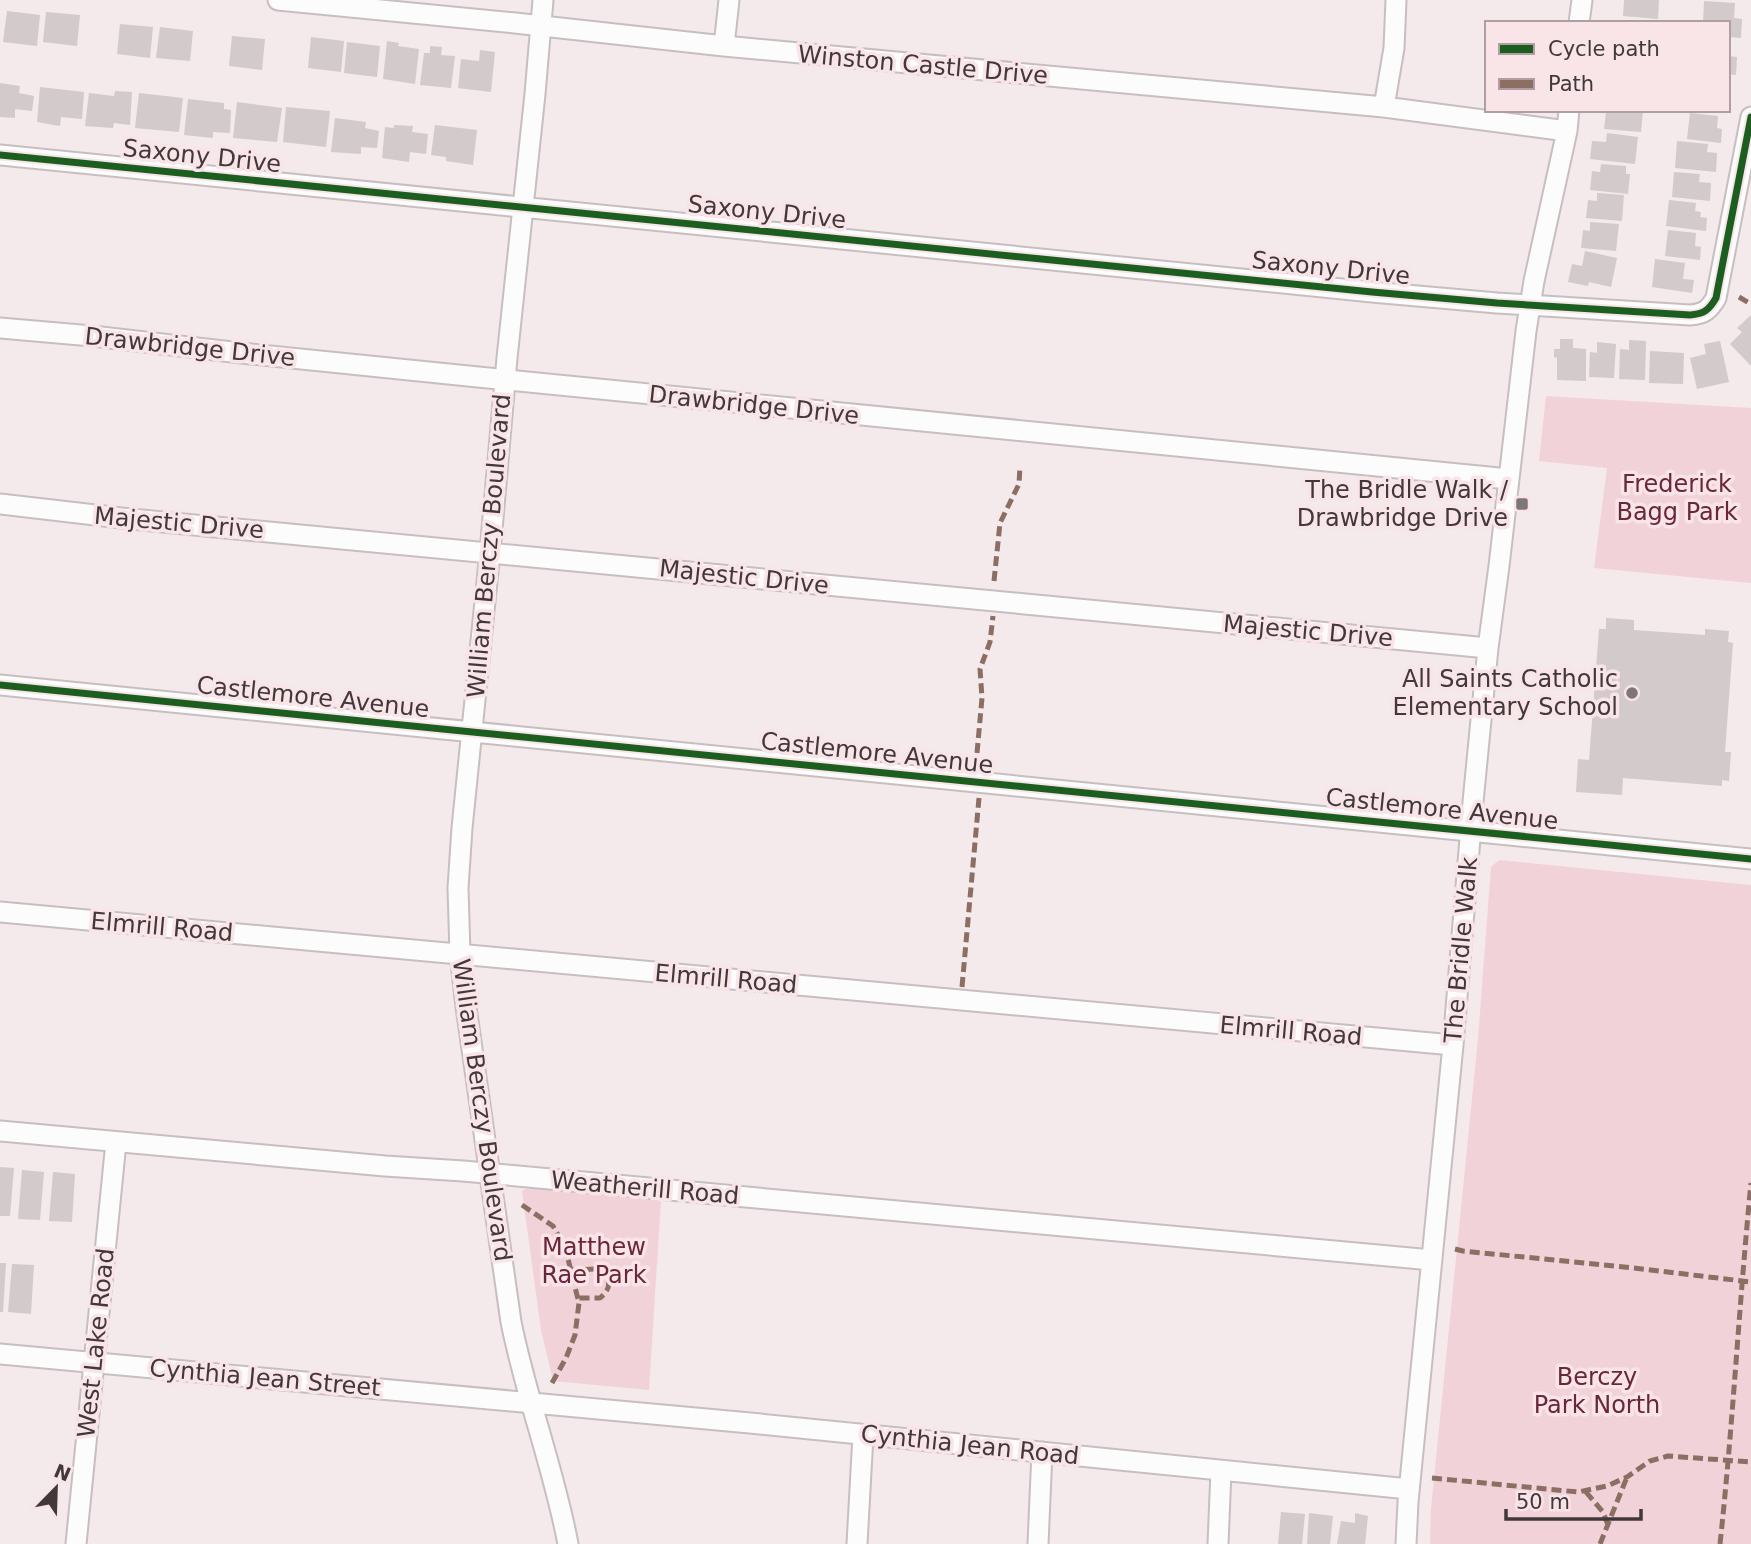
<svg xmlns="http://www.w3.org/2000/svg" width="1751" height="1544" font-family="'DejaVu Sans',sans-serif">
	<rect width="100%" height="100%" fill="#f4e9eb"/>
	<path fill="#f2d2d9" d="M1546,396L1751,408V583L1594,568L1607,468L1539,461Z
		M1499,860L1751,885V1544H1430L1431,1509L1478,1039L1491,867Z
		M534,1188L661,1200L649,1390L553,1381L541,1330L522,1191L526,1189Z"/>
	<path fill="#d2cacb" d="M1624,0H1659L1658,19L1623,16Z
		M1704,1L1735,3L1734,18L1742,19L1741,38L1728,37V23H1703Z
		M7,11L40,15L37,46L3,42Z
		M46,12L80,15L77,46L43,42Z
		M120,24L153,27L150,58L117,54Z
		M160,27L193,31L190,61L156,58Z
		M232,36L265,39L262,70L229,66Z
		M311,37L344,41L341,72L308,68Z
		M387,41L399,43L398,46L419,49L415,84L383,79Z
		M347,42L380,46L377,77L344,73Z
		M430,46L442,47L441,55L455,56L451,88L420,85L424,53H430Z
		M480,50L495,52L491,92L458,88L461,59L479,61Z
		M1728,56L1737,57L1736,75L1728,74Z
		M0,83L20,86L19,93L34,96L32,111L15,109V118L0,117Z
		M40,87L84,92L82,119L61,117L60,126L37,122Z
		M115,91L132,92L130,125L114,123L113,128L85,126L89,93L114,96Z
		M139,93L183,98L179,132L135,128Z
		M188,99L224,103V109L231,110L230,133L213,132V138L184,135Z
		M237,102L282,108L277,142L233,138Z
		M286,107L330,111L326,147L283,142Z
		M1612,110H1643L1641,132L1604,129L1606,112L1611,113Z
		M1690,113L1718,116L1717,128L1722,129L1721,143L1687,139Z
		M335,118L366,122L365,128L379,131L377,148L361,147V154L331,152Z
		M394,125L413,126L412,132L428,134L426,154L410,152L409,162L382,158L385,127L394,128Z
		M435,125L477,130L473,165L446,161V157L431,155Z
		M1607,133L1638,137L1635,164L1590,159L1592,141L1606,142Z
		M1677,141L1708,144L1707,152L1717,153L1716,172L1675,168Z
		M1601,164L1626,166V174H1630L1628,194L1590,190L1592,171L1600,172Z
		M1674,172L1700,174L1699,182L1711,183L1710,201L1672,197Z
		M1597,193L1624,195L1622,221L1586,218L1588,200L1597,201Z
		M1669,200L1696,203L1695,211L1701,212L1700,217L1707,218L1706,231L1666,226Z
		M1590,222L1619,224L1616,251L1581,248L1583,230L1590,231Z
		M1668,230L1696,233L1695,246L1701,247L1700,260L1665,256Z
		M1585,251L1617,258L1611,287L1589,282L1588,286L1568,282L1572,264L1582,266Z
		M1655,259L1685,263L1683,279L1694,280L1692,293L1652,287Z
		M1751,315V366L1730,344L1742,332L1737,328Z
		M1560,339H1573V348L1586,349V381L1557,380V358L1554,357V349H1560Z
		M1629,340L1646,341L1645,380L1619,379L1620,349L1629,350Z
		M1720,341L1729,382L1697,389L1690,358L1706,354L1704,344Z
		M1597,342L1616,344L1614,378L1589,377L1590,352L1597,353Z
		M1650,351L1684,353L1683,384L1649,383Z
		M1606,618L1634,620V630L1705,635V629L1729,631L1728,642L1733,643L1725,752H1731L1729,781L1722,780V786L1623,778L1622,795L1576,792L1578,759L1589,760L1599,629H1606Z
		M0,1167L14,1168L10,1216H0Z
		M22,1170L44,1172L40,1220L18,1219Z
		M53,1172L75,1174L72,1222L49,1221Z
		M0,1263H6L3,1312H0Z
		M12,1264L34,1265L31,1314L8,1312Z
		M1281,1512L1305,1514L1302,1544H1278Z
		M1309,1513L1333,1516L1330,1544H1307Z
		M1355,1513L1368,1516L1365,1544H1337L1341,1521L1355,1523Z"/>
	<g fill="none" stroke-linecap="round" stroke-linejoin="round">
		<defs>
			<path id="minor" d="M278,0L515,23L724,46L1384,107L1567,131
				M543,0L535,94L507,358L490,552L462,828L458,888L460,954L466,1007L511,1322C526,1397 554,1469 568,1544
				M1579,23L1582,0
				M724,46L729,0
				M1384,107L1394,48L1396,0
				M0,155L1372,292L1497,303L1690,315C1704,314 1709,310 1716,298L1751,117
				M0,328L92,336L241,353L478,377L1509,479
				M0,504L121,518L1488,648
				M0,685L1751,859
				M0,912L1453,1045
				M0,1131L385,1166L463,1171L1432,1260
				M0,1354L750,1423L1409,1489
				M76,1544L116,1142
				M857,1544L863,1435
				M1038,1544L1042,1452
				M1218,1544L1221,1471
				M1406,1544L1408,1502L1453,1045L1473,802L1488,648L1499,566L1526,331L1534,281L1567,131L1569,110"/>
		</defs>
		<use href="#minor" stroke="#c7bec0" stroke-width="23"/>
		<use href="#minor" stroke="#fdfcfc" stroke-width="19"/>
		<path stroke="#8d6e63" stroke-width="5" stroke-dasharray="10 5" stroke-linecap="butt" d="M1739,297L1751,304
			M994,581L1000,523L1019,484L1020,466
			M977,753L982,698L980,669L990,642L993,616
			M962,987L979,798
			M522,1205L553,1226L565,1247L579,1303L575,1335L566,1358L552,1383
			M1455,1249L1463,1251L1634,1268L1751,1282
			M570,1270L596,1269L606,1274C611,1285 609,1290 600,1298H578
			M1432,1478L1578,1492L1607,1486L1627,1477L1650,1461L1668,1456L1751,1462
			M1586,1492L1603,1512L1608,1525
			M1600,1544L1627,1477
			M1720,1544C1733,1424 1739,1304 1751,1183"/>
		<defs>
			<path id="cycleway" d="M0,155L1372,292L1497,303L1690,315C1704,314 1709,310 1716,298L1751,117
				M0,685L1751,859"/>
		</defs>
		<use href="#cycleway" stroke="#f9e4e8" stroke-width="11"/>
		<use href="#cycleway" stroke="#1b5e20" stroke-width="7"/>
	</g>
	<g fill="#7f7678" stroke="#f9e4e8" stroke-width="2.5">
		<rect x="1515" y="497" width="14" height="14" rx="3.5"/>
		<circle cx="1632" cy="693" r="7"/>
	</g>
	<g text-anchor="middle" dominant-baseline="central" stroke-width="7" stroke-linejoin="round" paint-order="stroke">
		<g font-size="24" fill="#40383a" stroke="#f9e4e8">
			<text transform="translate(923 65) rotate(5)">Winston Castle Drive</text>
			<text transform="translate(202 156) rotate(6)">Saxony Drive</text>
			<text transform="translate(767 212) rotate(6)">Saxony Drive</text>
			<text transform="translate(1331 268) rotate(6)">Saxony Drive</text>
			<text transform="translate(190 347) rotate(6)">Drawbridge Drive</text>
			<text transform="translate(754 405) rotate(6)">Drawbridge Drive</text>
			<text transform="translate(179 523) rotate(5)">Majestic Drive</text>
			<text transform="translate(489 546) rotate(-85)">William Berczy Boulevard</text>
			<text transform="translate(744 577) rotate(6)">Majestic Drive</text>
			<text transform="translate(1308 631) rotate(5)">Majestic Drive</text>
			<text transform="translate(313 697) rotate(6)">Castlemore Avenue</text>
			<text transform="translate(877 753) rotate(6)">Castlemore Avenue</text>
			<text transform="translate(1442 809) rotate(6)">Castlemore Avenue</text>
			<text transform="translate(162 927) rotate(5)">Elmrill Road</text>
			<text transform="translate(1461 950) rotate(-85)">The Bridle Walk</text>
			<text transform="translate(726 979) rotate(5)">Elmrill Road</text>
			<text transform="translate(1291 1031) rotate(5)">Elmrill Road</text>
			<text transform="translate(482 1110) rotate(82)">William Berczy Boulevard</text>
			<text transform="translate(645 1188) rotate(5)">Weatherill Road</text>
			<text transform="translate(96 1343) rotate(-84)">West Lake Road</text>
			<text transform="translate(265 1378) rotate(5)">Cynthia Jean Street</text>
			<text transform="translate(970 1445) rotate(6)">Cynthia Jean Road</text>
		</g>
		<g font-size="24" fill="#6a263c" stroke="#f9e4e8">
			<text x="1677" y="484">Frederick<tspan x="1677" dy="28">Bagg Park</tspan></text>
			<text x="594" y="1247">Matthew<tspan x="594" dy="28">Rae Park</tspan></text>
			<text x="1597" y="1377">Berczy<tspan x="1597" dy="28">Park North</tspan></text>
		</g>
		<g font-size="24" fill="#40383a" stroke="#f9e4e8" text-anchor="end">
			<text x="1508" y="490">The Bridle Walk /<tspan x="1508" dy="28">Drawbridge Drive</tspan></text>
			<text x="1618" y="679">All Saints Catholic<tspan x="1618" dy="28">Elementary School</tspan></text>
		</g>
	</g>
	<rect x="1485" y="21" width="245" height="91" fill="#f9e4e8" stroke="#af9fa2" stroke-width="2"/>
	<rect x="1499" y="44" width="35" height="10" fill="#1b5e20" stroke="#af9fa2" stroke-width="2"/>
	<text x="1548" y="56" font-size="21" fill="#40383a">Cycle path</text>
	<rect x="1499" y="79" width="35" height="10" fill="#8d6e63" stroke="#af9fa2" stroke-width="2"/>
	<text x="1548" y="91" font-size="21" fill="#40383a">Path</text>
	<g transform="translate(56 1488) rotate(23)" stroke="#f9e4e8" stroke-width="5" paint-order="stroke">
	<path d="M0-5L12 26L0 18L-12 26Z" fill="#40383a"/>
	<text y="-10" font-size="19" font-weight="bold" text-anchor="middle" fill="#40383a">N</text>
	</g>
	<path d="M1506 1509v10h135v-10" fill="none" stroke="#40383a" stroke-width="3.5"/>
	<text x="1516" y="1509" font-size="21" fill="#40383a" stroke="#f9e4e8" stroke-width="5" paint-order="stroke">50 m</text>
</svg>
